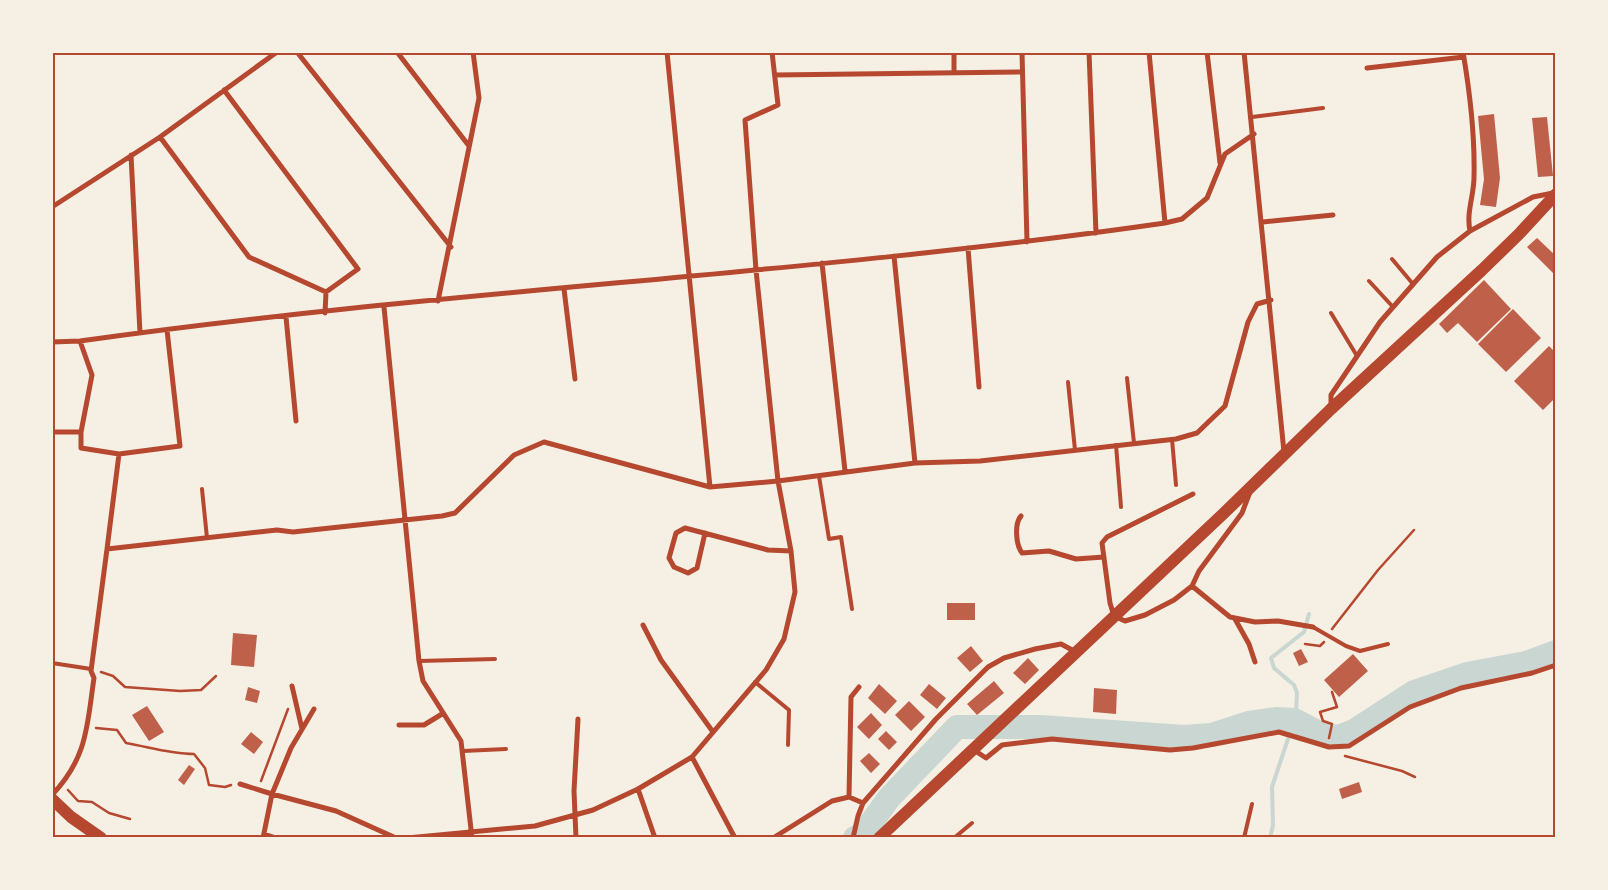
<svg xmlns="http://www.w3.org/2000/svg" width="1608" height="890" font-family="'Fira Sans Condensed',sans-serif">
	<rect width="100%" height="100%" fill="#f6efe4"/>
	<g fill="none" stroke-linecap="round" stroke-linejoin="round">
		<path stroke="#c9d6d2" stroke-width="4" d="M1270,838L1273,825L1272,787L1291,730L1296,713L1297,693L1294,685L1274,668L1271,658L1304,632L1309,614"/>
		<path stroke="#c9d6d2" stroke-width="24" d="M855,838L863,834L889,798L957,727H1040L1184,737L1212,735L1249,723L1277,719L1294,720L1321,734L1339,737L1354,731L1414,692L1467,674L1526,663L1556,652"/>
	</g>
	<path fill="#bf614a" d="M1494,114L1500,178L1496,207L1480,205L1484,179L1478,116Z
		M1547,117L1553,176L1538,177L1532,118Z
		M1537,238L1556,256V276L1527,247Z
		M1484,280L1511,309L1477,342L1458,323L1447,333L1439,324Z
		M1513,309L1541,338L1506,372L1478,344Z
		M1549,346L1556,353V397L1543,410L1514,381Z
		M947,603H975V620H947Z
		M233,633L257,635L254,667L231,665Z
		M971,646L983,661L970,672L957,658Z
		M1301,649L1308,662L1299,666L1293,653Z
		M1353,654L1368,671L1339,697L1324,680Z
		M1028,658L1039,670L1025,684L1013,673Z
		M994,681L1004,693L977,715L967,704Z
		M879,684L897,701L885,714L868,698Z
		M929,684L946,698L937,709L920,695Z
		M248,687L260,691L257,703L245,700Z
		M1094,688L1117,690L1116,714L1093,712Z
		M909,701L925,717L911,731L895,715Z
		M147,706L164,732L149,741L132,715Z
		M871,713L882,725L869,739L857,727Z
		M886,731L897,742L889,750L878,739Z
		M251,732L263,742L254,754L241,744Z
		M869,753L880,764L871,773L860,761Z
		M189,765L195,769L184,785L178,780Z
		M1359,782L1362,792L1342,799L1339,789Z"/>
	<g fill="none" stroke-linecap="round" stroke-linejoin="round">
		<path stroke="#b5482f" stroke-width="2.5" d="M1332,629L1378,570L1414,530
			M1305,644L1320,646L1324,642
			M101,672L113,676L125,687L180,691L201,690L216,676
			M96,728L117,730L126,743C149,747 170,754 194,754L205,768L209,785L225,787L231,785
			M1329,738L1332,724L1323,721L1320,712L1337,707L1332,692
			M1345,756L1402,771L1415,777
			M261,781L288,709
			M68,790L78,801L92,802L109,813L130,819"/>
		<path stroke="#b5482f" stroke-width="4" d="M1252,117L1323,108
			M1392,259L1413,284
			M1369,281L1393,307
			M1331,313L1357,356
			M1127,378L1134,443
			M1068,382L1075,450
			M1172,439L1176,485
			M1116,445L1121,507
			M819,476L829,539L841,537L852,609
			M202,489L207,538
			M1313,627L1346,646L1360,651L1388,644
			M419,661L495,659
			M52,663L91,669
			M755,682L789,710L788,745
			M463,751L506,749
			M954,838L972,823
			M1244,838L1252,804"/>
		<path stroke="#b5482f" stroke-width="5" d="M297,52L451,247
			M397,52L469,146
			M667,52L710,487
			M954,52V73
			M1022,52L1027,242
			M1089,52L1096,233
			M1149,52L1165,223
			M1207,52L1220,163
			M1244,52L1284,452
			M1463,52C1470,93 1475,136 1474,177C1474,196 1466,212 1470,231
			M1367,68L1464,57
			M775,75L1021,72
			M160,137L249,257L326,292L358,269L224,90
			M131,155L140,333
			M52,207L160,137L277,52
			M1263,222L1333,215
			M968,248L979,387
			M822,263L845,471
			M564,289L575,379
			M438,301L479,98L473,52
			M384,307L419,661L423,681L461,741L472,838
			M325,313L326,292
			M286,317L296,421
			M80,341L92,375L81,432V448L119,454L180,446L167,330
			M52,342L80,341C441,290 805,275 1165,223L1182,219L1207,198L1225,154L1254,134
			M1331,406V395L1380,322L1437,257L1470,231L1533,197L1553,193
			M52,432H81
			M119,454L107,549L277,530L293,532L442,516L455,513L514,455L544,442L710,487L778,481L915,463L894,256
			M915,463L980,461L1176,439L1197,433L1225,406L1248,322L1257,304L1271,300
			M1193,494L1107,537L1102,543L1110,603L1114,616L1125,621L1145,615L1174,600L1192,586L1199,571L1242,513L1250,492
			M1021,516C1014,524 1016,545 1022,553L1049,551L1076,559L1104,557
			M705,533L697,568L688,573L674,567L669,558L676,533L685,528L768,550L791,551
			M1192,586L1230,617L1255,622L1278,621L1313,627
			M1235,619L1249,644L1255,662
			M643,625L661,660L713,732
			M292,686L302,729
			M399,725H424L442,714
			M974,750L986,758L1002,745L1052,739L1170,750L1193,748L1279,732L1329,747L1349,746L1410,707L1461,688L1532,673L1556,665
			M692,757L735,838
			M240,784L272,794L291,748L314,709
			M52,795C88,757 87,725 94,678L91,671L107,549
			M849,797L851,697L859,687
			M264,834L276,838
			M263,838L272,794L336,811L396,838
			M407,838L535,826L593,810L638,789
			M576,838L574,791L578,719
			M655,838L638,789L692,757L766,670L784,639L795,592L791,551L778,481L756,270L745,120L778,105L772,52
			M773,838L832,801L849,797L863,803
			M853,838L858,816L863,803L936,719L988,667L1004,658L1035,649L1061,644L1076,652"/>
		<path stroke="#b5482f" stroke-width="12" d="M52,799L71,817L101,838
			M879,838L1223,514L1331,409L1482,270L1519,234L1556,194"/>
	</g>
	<rect width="1608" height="890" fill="none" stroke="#f6efe4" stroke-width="108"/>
	<rect x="54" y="54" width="1500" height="782" fill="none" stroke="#b5482f" stroke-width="2"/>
</svg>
